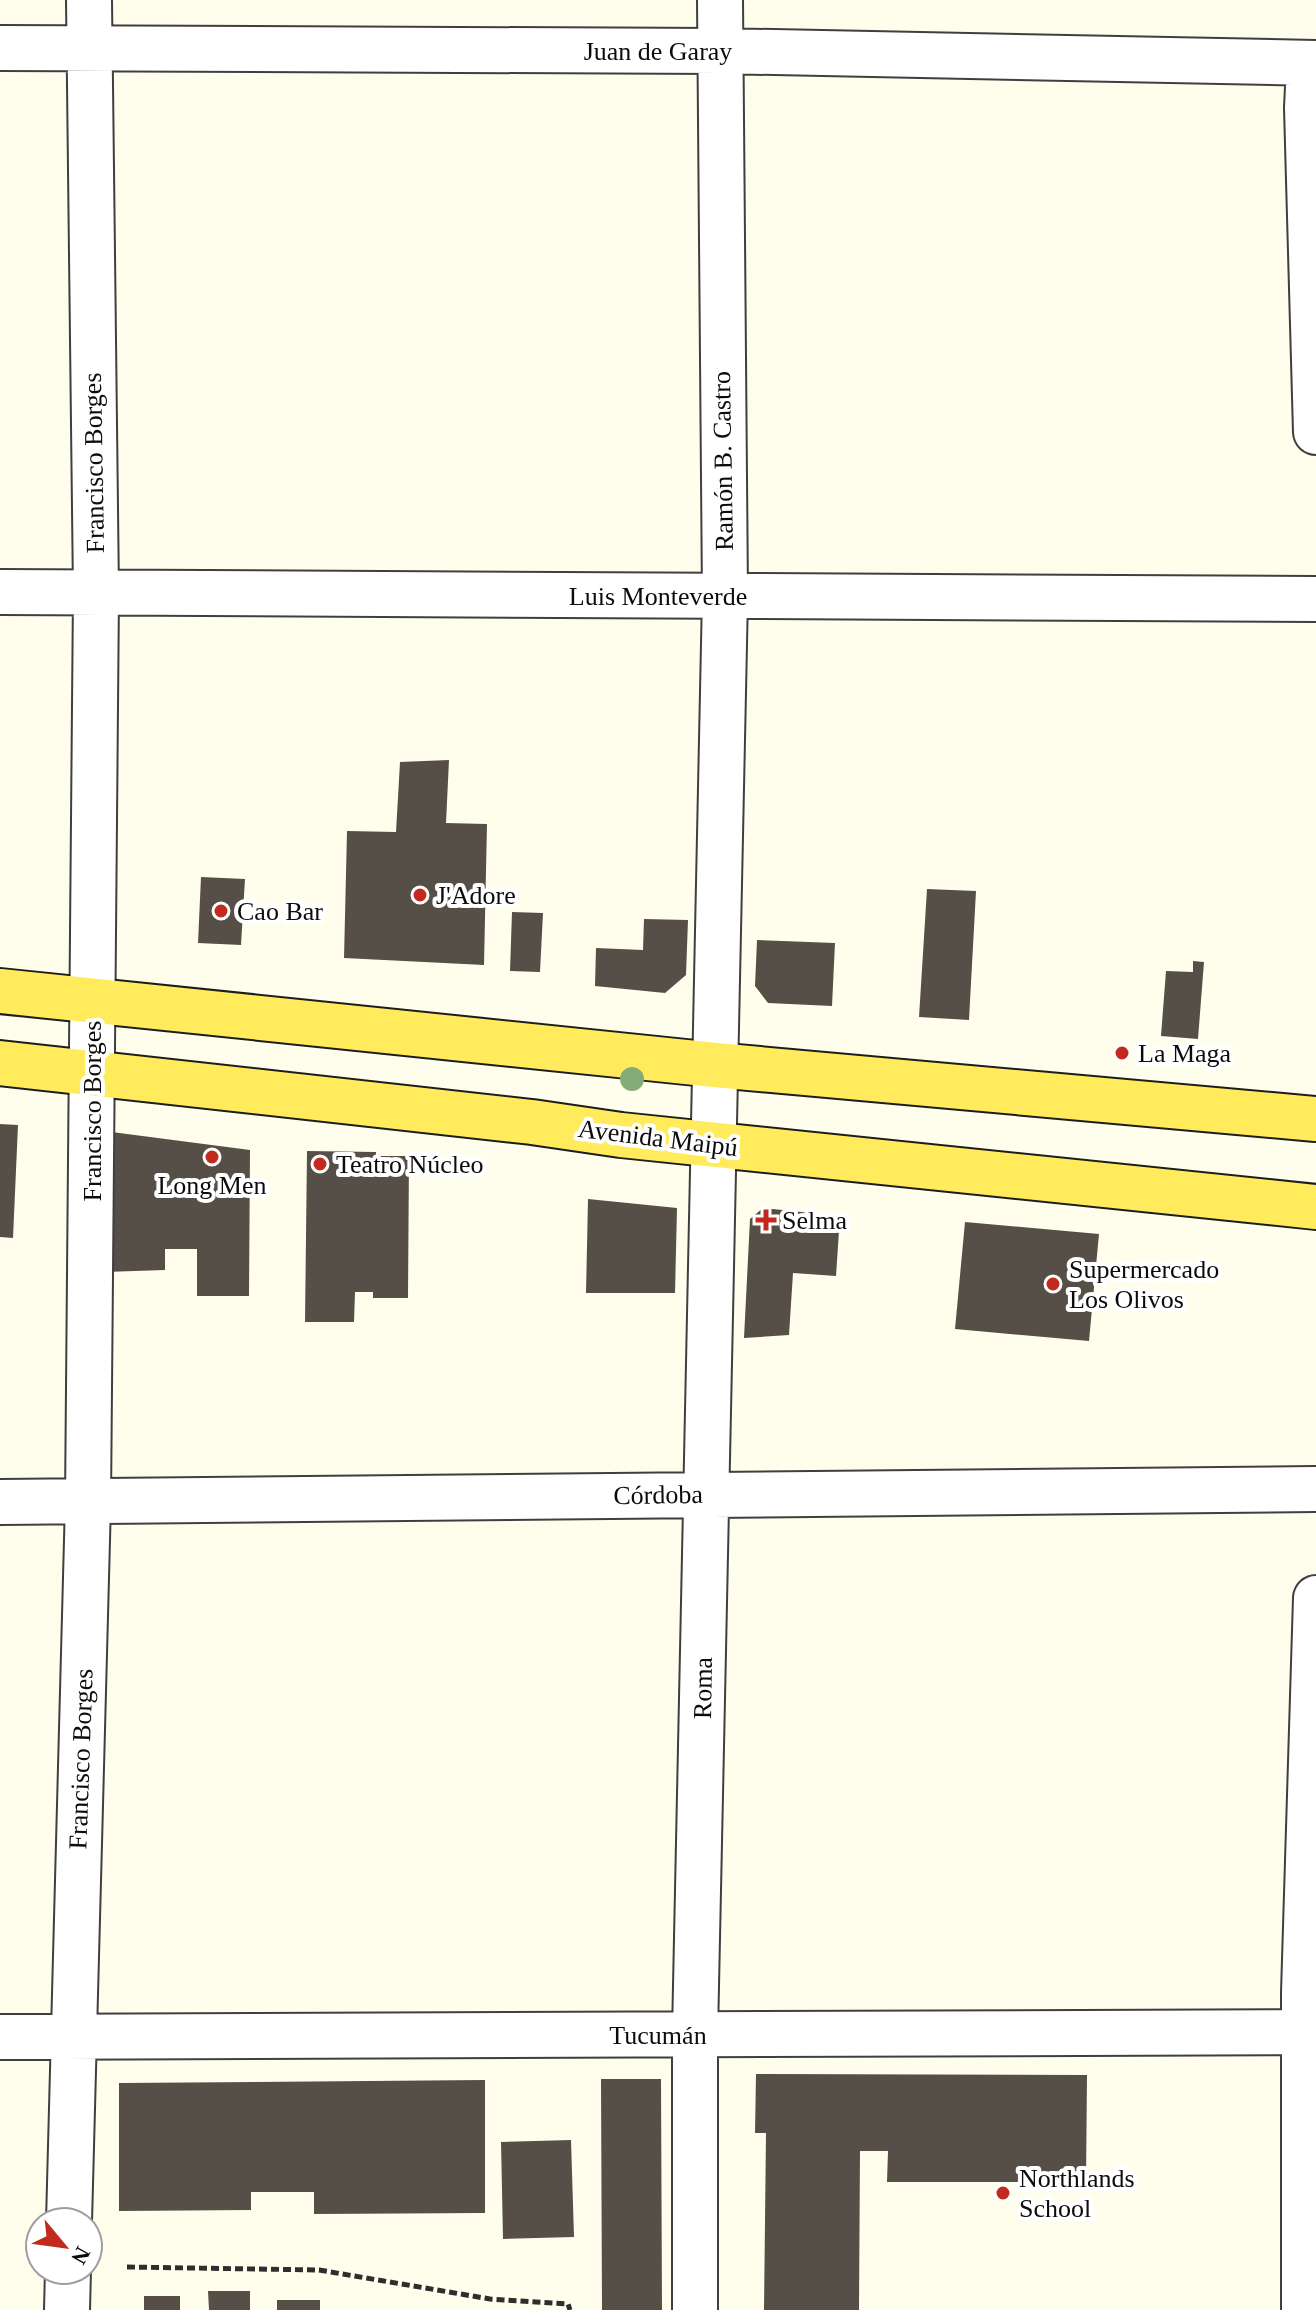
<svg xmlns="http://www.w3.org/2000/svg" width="1316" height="2310" font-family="Georgia,serif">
	<rect width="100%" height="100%" fill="#fffeec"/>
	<path fill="#564f48" d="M449,760L446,823L487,824L484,965L344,958L347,831L396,832L400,762Z
		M201,877L245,879L241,945L198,943Z
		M927,889L976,891L969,1020L919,1017Z
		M512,912L543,913L540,972L510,971Z
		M644,919L688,920L686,975L665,993L595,986L596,948L643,950Z
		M757,940L835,943L832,1006L768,1003L755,986Z
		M1193,961L1204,962L1198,1039L1161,1036L1166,971L1193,972Z
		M0,1124L18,1125L13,1238L0,1237Z
		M104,1131L250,1150L249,1296H197V1249H165V1270L105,1272Z
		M307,1151L376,1152V1156H409L408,1298H373V1292H355L354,1322H305Z
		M588,1199L677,1208L675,1293H586Z
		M763,1208L840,1216L836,1276L793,1273L789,1335L744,1338L750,1219Z
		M965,1222L1099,1234L1089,1341L955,1329Z
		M756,2074L1087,2075L1086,2182H887L888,2151H860L859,2310H764L766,2133H755Z
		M601,2079H661L662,2310H602Z
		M485,2080V2213L314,2214V2192H251V2210L119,2211V2083Z
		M571,2140L574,2237L503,2239L501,2142Z
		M208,2291H250V2310H209Z
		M144,2296H180V2310H144Z
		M277,2300H320V2310H277Z"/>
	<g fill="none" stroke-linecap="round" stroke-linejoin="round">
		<defs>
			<path id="minor" d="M0,48L719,51L1316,63
				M1316,75L1308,87L1307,108L1316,432
				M0,592L1316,599
				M0,1502L1316,1489
				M0,2037L1316,2032
				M69,2222L88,1502L96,593L89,0
				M67,2310L68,2270
				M695,2310V2034L725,596L720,0
				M1304,2310V1993L1316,1598"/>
			<path id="major" d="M0,991L715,1065L1316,1119
				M0,1063L532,1122L621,1135L1316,1207"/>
		</defs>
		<use href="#minor" stroke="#3f3f3f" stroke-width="48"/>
		<use href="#major" stroke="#1d1d1d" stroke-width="48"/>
		<path stroke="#2e2e2e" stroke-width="5" stroke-dasharray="8 4" stroke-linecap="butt" d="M127,2267L319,2270L490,2299L568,2304L570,2310"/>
		<use href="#minor" stroke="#fff" stroke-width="44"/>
		<use href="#major" stroke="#ffeb5c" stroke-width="44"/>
	</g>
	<circle fill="#85ab78" cx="632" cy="1079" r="12"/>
	<g fill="#c32a1e" stroke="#fff" stroke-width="3">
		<circle cx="420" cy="895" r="8"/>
		<circle cx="221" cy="911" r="8"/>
		<circle cx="1122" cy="1053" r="8"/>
		<circle cx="212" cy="1157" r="8"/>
		<circle cx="320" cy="1164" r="8"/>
		<path d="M762 1208h8v8h8v8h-8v8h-8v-8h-8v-8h8z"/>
		<circle cx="1053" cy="1284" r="8"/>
		<circle cx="1003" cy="2193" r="8"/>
	</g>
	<g text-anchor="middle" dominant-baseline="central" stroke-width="8" stroke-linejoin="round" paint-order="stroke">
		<g font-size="26" fill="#0c0c0c" stroke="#fff">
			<text x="658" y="51">Juan de Garay</text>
			<text transform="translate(723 461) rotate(-91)">Ramón B. Castro</text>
			<text transform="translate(94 463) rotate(-91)">Francisco Borges</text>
			<text x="658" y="596">Luis Monteverde</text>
			<text transform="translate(92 1111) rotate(-90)">Francisco Borges</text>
			<text transform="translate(658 1138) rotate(7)">Avenida Maipú</text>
			<text transform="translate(658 1495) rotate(-1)">Córdoba</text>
			<text transform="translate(703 1688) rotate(-89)">Roma</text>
			<text transform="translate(81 1759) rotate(-88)">Francisco Borges</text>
			<text x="658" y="2035">Tucumán</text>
		</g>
		<g font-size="26" fill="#0c0c0c" stroke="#fff" text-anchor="start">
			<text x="436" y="895">J'Adore</text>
			<text x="237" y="911">Cao Bar</text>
			<text x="1138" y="1053">La Maga</text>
			<text x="336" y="1164">Teatro Núcleo</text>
			<text x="212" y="1185" text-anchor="middle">Long Men</text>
			<text x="782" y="1220">Selma</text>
			<text x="1069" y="1269">Supermercado<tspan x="1069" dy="30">Los Olivos</tspan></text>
			<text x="1019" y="2178">Northlands<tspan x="1019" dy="30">School</tspan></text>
		</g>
	</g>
	<g transform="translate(64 2246) rotate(119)"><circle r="38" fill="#ffffff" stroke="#9e9e9e" stroke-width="2"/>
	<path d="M0-6L14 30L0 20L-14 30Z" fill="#c32a1e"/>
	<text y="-12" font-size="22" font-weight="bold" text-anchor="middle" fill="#0c0c0c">N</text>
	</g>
</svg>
